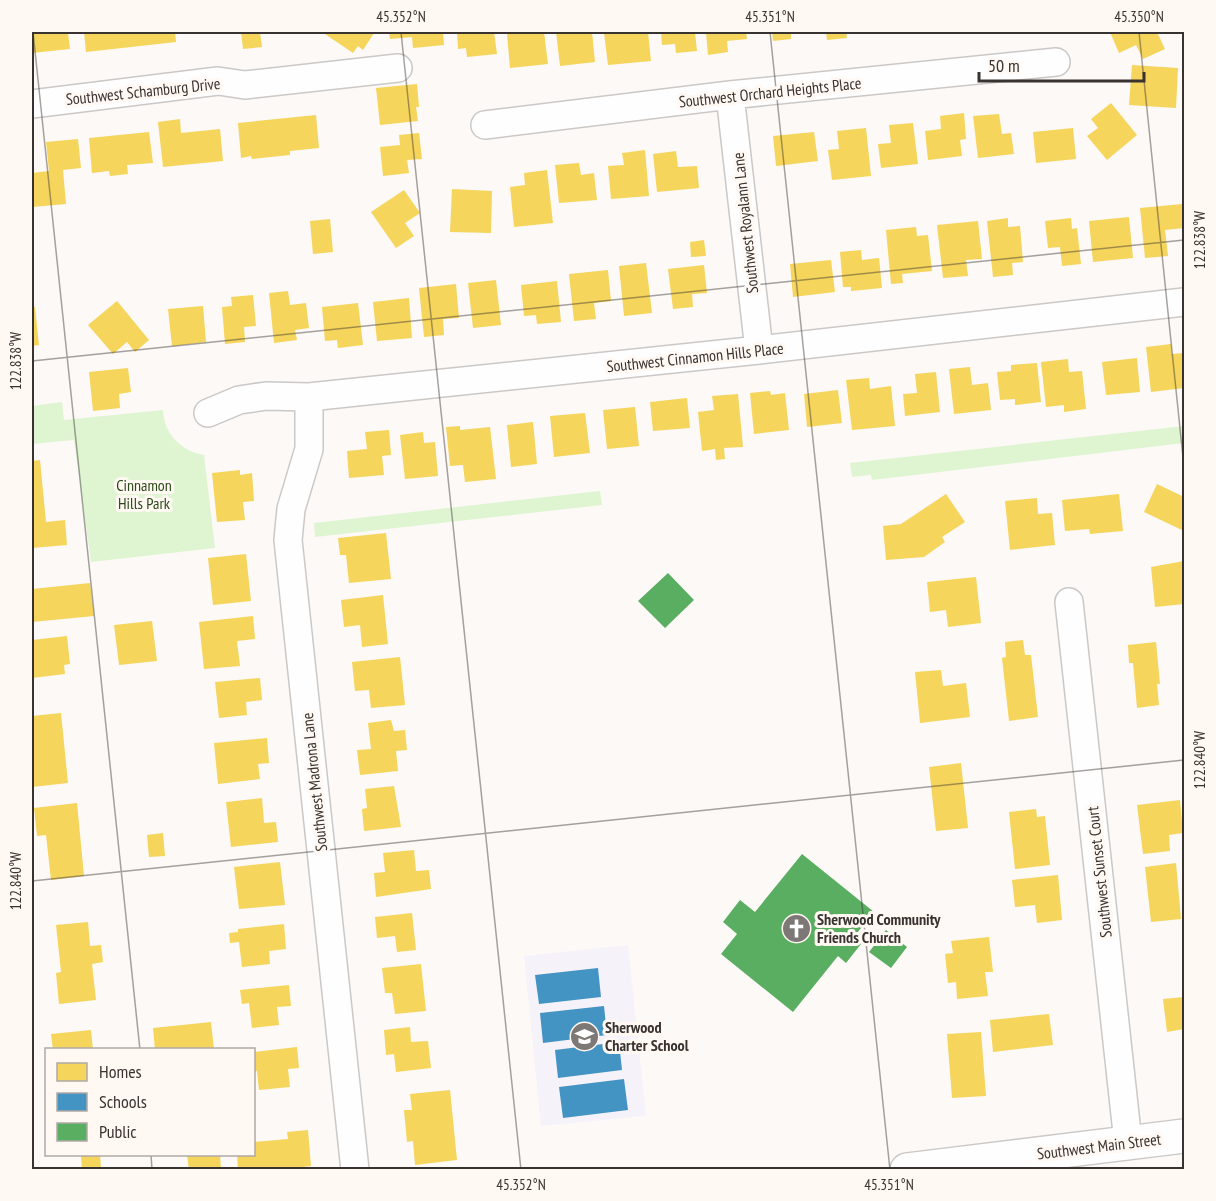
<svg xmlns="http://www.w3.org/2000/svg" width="1216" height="1201" font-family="'PT Sans Narrow',sans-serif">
	<rect width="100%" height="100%" fill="#fcf9f6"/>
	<path fill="#f6f2fa" d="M628,945L646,1116L541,1126L524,956Z"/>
	<path fill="#dff5d1" d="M62,402L64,420L163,410C164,434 181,451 204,455L215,548L91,562L74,440L32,444V406Z
		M1184,426V443L872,480L871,475L852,477L850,463Z
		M600,491L602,505L315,537L314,523Z"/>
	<path fill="#f6d55c" d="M32,32H62V34L68,33L70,49L32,53Z
		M84,32H175L176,42L86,52Z
		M241,32H260L262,47L243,49Z
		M322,32H372L374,33L363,50L358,46L353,53Z
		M389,32H443L444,45L413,48L412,37L390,39Z
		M457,32H494L497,54L467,57L466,48L458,49Z
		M544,32L548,64L510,68L507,34Z
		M556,32H592L595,62L560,66Z
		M619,32H648L651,61L608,65L604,33Z
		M661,32H695L697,51L676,53L675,44L662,45Z
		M706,32H746L747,39L727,41L728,52L708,55Z
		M772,32H791V39L773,41Z
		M826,32H846L847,38L827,40Z
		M1110,32H1157L1165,49L1143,59L1136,45L1119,53Z
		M1132,65L1178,68L1176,108L1129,105Z
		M417,84L419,107H416L418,121L380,125L376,88Z
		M1111,103L1137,135L1107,160L1087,136L1098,128L1091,119Z
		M964,113L966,139L960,140L962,156L928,160L925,131L941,129L940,116Z
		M999,114L1002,134L1011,133L1014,154L978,158L973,116Z
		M316,115L319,148L290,151V155L252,159L251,156L241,158L238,123Z
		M180,119L181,133L220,129L223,161L163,167L158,122Z
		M913,123L918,164L881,168L878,144L891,143L889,125Z
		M866,128L871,176L832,180L828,150L839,149L837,131Z
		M1073,128L1076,159L1036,163L1033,132Z
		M149,132L153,163L127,165L128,174L110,176L109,171L92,173L89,138Z
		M814,132L818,161L776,166L773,136Z
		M419,133L422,159L407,160L409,173L383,176L380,147L400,145L399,135Z
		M78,139L81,168L63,170L66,204L32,207V173L49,171L46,142Z
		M645,150L649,196L611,199L608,166L624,165L622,153Z
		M676,151L678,167L697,166L699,188L657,192L653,154Z
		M579,163L581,175L594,173L597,200L559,203L555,165Z
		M547,170L553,223L514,227L510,187L525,185L524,173Z
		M452,189L492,191L491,233L450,232Z
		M404,190L420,213L405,223L414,236L396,248L371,212Z
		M1182,204L1184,228L1165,230L1168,256L1145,258L1140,208Z
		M1129,217L1133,258L1093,262L1089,221Z
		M1008,218V227L1020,226L1023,262L1012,263L1013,275L993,277L987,221Z
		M1071,218L1072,229L1077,228L1081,264L1062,266L1060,247L1048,248L1045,221Z
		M330,219L333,252L313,254L310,221Z
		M978,221L982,259L966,260L968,276L943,278L937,225Z
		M916,227L917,236L928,235L932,271L902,274L903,283L891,284L886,230Z
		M704,240L706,256L691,257L690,242Z
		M861,250L862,260L879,258L882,288L851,291V287H843L840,252Z
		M831,260L835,292L793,297L790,264Z
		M646,263L652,313L624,316L619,266Z
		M704,265L707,293L692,294L693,307L673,309L668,269Z
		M608,270L611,301L594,303L596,319L574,321L569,274Z
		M496,280L501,325L473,328L468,283Z
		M557,281L561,322L537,324L536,315L524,316L521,285Z
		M456,284L459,318L443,319L444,335L424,337L419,288Z
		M288,291L290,305L306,303L309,328L295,330L297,340L274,343L269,293Z
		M253,295L256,326L244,327L245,342L225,344L222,307L232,306L231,297Z
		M409,298L412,338L377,341L373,302Z
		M117,301L149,340L135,352L127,342L113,354L88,325Z
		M358,303L363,345L338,348L337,340L325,341L322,307Z
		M203,306L206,342L172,346L168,309Z
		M35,307L39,345L32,346V308Z
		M1171,344L1172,354L1184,353V388L1151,392L1146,347Z
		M1137,358L1140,392L1106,395L1102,362Z
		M1068,359L1069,372L1082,371L1086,409L1064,412V405L1046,407L1041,362Z
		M1037,363L1041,402L1015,405V399L1000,400L997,372L1011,371V365Z
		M970,367L972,385L988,383L991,410L954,414L949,369Z
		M128,368L131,392L119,394L120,408L93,411L89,372Z
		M936,372L940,412L905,416L903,394L917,393L915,374Z
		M869,378L870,389L891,386L895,426L852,430L846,380Z
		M838,390L842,423L807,427L804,394Z
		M770,391L771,395L785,393L789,430L754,434L750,393Z
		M738,394L743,447L724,448L725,459L716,460L715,449L702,451L698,412L714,410L712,396Z
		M687,398L690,428L653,431L650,402Z
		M635,407L639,446L607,449L603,410Z
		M585,413L590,453L554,457L550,416Z
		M533,422L537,464L511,467L507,425Z
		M460,426V430L490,427L496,479L465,482L463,465L450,466L446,427Z
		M389,430L391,455L382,456L384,475L349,478L347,451L367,449L365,432Z
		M423,432L424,443L435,442L438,476L405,479L400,435Z
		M40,460L46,522L65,520L67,545L32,548V461Z
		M240,470V475L252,473L254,501L243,502L245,520L217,522L212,473Z
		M1157,484L1184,497V531L1144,512Z
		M946,494L965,522L942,537L945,542L924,557L886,560L883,526L901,524Z
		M1119,494L1123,531L1090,534L1089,529L1065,531L1062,500Z
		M1037,498L1038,514L1052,513L1055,545L1010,550L1005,501Z
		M386,533L391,579L349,583L346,555H340L338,538Z
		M246,554L251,601L213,605L208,558Z
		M1184,561V604L1155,607L1151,567Z
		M976,577L981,623L948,627L946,610L930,612L927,582Z
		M90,583L94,616L32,622V589Z
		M383,595L388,644L362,647L360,625L344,627L341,600Z
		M253,616L255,639L237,641L240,666L204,669L199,622Z
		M152,621L157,661L119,665L114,625Z
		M67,636L70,664L64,665L65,674L32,678V640Z
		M1023,640L1025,655H1031L1038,717L1009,721L1002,658L1006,657L1005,642Z
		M1156,642L1160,684H1157L1159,705L1137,708L1133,663H1129L1128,645Z
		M400,657L405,705L371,708L369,690L355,691L352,662Z
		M941,670L943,686L966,683L970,717L920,723L915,672Z
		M260,678L262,700L246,702L247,715L219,718L215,682Z
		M61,713L68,783L32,787V716Z
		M391,720L394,731L405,730L407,750L396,751L398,771L360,775L357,750L371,749L368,723Z
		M267,738L269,763L258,764L260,779L218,784L214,743Z
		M961,763L968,828L936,831L929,767Z
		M394,786L401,827L364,831L362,809L367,808L365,789Z
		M262,798L264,823L276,822L278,842L231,847L226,802Z
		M1180,800L1183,833L1169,835L1170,851L1143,854L1137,805Z
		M77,803L84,876L51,880L46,835L37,836L34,808Z
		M1036,809L1037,817L1045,816L1050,865L1015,869L1009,812Z
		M163,833L165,856L149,857L147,835Z
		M414,850L416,871L429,870L431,889L376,897L374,873L385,872L383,853Z
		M280,862L285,905L239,909L234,867Z
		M1176,863L1181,919L1151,922L1145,867Z
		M1058,875L1062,920L1037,923L1035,905L1015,907L1012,880Z
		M412,913L416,950L397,952L395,936L377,938L375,917Z
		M88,922L90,946L101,945L103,962L92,964L96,1000L59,1004L56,973L61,972L56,925Z
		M284,924L286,949L269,951L270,964L242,967L239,942L230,943L229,933L238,932V929Z
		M989,937L993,972H985L988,996L957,999L956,982L948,983L945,954L953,953L951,941Z
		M421,964L426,1011L395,1014L392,993H385L382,968Z
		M289,985L291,1006L277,1007L279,1025L252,1028L249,1003L242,1004L240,990Z
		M1184,997V1029L1167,1032L1163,999Z
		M1049,1014L1053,1045L993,1052L990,1020Z
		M211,1022L214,1050H155L153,1028Z
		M410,1027L411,1042L428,1041L431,1068L396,1072L394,1054L386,1055L384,1030Z
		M91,1030L93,1050H53L51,1034Z
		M981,1032L986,1096L952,1098L947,1034Z
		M297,1047L299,1068L288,1069L290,1087L259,1090L257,1071L254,1072V1052Z
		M450,1090L457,1160L415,1165L413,1141L407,1142L404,1110H412L410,1094Z
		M308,1130L311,1166L277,1170H238L237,1154H254V1142L288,1139L287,1132Z
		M100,1154L101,1169L82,1170L81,1156Z
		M187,1154H220L221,1170H189Z"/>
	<path fill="#4393c3" d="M598,968L601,997L539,1004L535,975Z
		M604,1006L607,1035L543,1043L540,1013Z
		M619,1042L622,1070L558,1078L555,1050Z
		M624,1079L628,1110L563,1118L559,1087Z"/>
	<path fill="#5aae61" d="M668,573L694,600L665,628L638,601Z
		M802,854L874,912L857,933L865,939L846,963L838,956L793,1012L721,954L737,934L723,922L740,900L755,912Z
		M886,930L907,947L891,968L869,952Z"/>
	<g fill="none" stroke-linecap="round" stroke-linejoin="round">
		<defs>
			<path id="street" d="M730,95L759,350
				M32,104L218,81L245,85L398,68
				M485,125L730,95L1056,62
				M309,397V449L291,509L288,540L355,1170
				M208,413L239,400L266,396L309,397L759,350L1184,302
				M1069,602L1128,1142"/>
			<path id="secondary" d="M907,1170L1184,1136"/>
		</defs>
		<use href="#street" stroke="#cbc8c6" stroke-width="30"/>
		<use href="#secondary" stroke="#cbc8c6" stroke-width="36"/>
		<use href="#street" stroke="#fffefe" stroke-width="27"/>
		<use href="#secondary" stroke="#fffefe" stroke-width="33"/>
	</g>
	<path fill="none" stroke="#383331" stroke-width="1.5" stroke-opacity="0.45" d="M33,32L140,1050M401,32L521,1170M770,32L890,1170M1139,32L1184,467M32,361L1184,240M32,881L1184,760M151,1154L152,1170"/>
	<defs>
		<symbol id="church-disc" viewBox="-11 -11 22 22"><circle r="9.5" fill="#7d7876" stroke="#fff8f3"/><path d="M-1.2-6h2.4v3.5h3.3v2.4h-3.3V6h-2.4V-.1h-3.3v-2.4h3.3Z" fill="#fff"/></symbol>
		<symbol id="school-disc" viewBox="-11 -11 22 22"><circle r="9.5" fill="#7d7876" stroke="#fff8f3"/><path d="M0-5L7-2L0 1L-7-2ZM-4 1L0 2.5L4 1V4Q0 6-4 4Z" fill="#fff"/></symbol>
	</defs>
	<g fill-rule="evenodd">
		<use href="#church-disc" x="780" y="912" width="33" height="33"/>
		<use href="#school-disc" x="568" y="1020" width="33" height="33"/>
	</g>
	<g text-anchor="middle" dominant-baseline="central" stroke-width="6" stroke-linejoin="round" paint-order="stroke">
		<g font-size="16" fill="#383331" stroke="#fff8f3">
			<text transform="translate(143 91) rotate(-6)">Southwest Schamburg Drive</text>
			<text transform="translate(770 92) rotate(-6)">Southwest Orchard Heights Place</text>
			<text transform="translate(745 223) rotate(-96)">Southwest Royalann Lane</text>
			<text transform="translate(695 357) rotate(-6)">Southwest Cinnamon Hills Place</text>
			<text transform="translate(314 782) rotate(-96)">Southwest Madrona Lane</text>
			<text transform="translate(1099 872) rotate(-96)">Southwest Sunset Court</text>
			<text transform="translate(1099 1146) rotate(-7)">Southwest Main Street</text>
		</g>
		<g font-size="16" fill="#294916" stroke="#fff8f3">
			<text x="144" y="485">Cinnamon<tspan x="144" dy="18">Hills Park</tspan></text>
		</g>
		<g font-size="16" font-weight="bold" fill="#383331" stroke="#fff8f3" text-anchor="start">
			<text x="817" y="919">Sherwood Community<tspan x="817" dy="18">Friends Church</tspan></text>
			<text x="605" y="1027">Sherwood<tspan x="605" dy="18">Charter School</tspan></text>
		</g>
	</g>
	<rect width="1216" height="1201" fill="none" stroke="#fff8f3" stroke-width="66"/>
	<rect x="45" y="1048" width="210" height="108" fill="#fff8f3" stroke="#afa9a5" stroke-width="1.5"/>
	<rect x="57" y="1063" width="30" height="18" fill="#f6d55c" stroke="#afa9a5" stroke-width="1.5"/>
	<text x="99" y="1078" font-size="18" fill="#383331">Homes</text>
	<rect x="57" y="1093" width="30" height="18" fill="#4393c3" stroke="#afa9a5" stroke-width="1.5"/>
	<text x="99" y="1108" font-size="18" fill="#383331">Schools</text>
	<rect x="57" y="1123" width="30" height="18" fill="#5aae61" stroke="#afa9a5" stroke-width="1.5"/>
	<text x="99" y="1138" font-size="18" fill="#383331">Public</text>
	<path d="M979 72v9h165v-9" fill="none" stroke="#383331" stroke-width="3"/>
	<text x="988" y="72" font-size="18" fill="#383331" stroke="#fff8f3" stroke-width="4.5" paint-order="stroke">50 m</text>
	<rect x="33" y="33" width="1150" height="1135" fill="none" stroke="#383331" stroke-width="2"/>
	<g font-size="15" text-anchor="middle" fill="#383331">
		<text x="401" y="22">45.352°N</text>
		<text x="770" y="22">45.351°N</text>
		<text x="1139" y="22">45.350°N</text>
		<text transform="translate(1200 240) rotate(-90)" y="5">122.838°W</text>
		<text transform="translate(16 361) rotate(-90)" y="5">122.838°W</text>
		<text transform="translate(1200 760) rotate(-90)" y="5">122.840°W</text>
		<text transform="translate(16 881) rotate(-90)" y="5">122.840°W</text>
		<text x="521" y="1190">45.352°N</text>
		<text x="889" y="1190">45.351°N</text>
	</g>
</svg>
